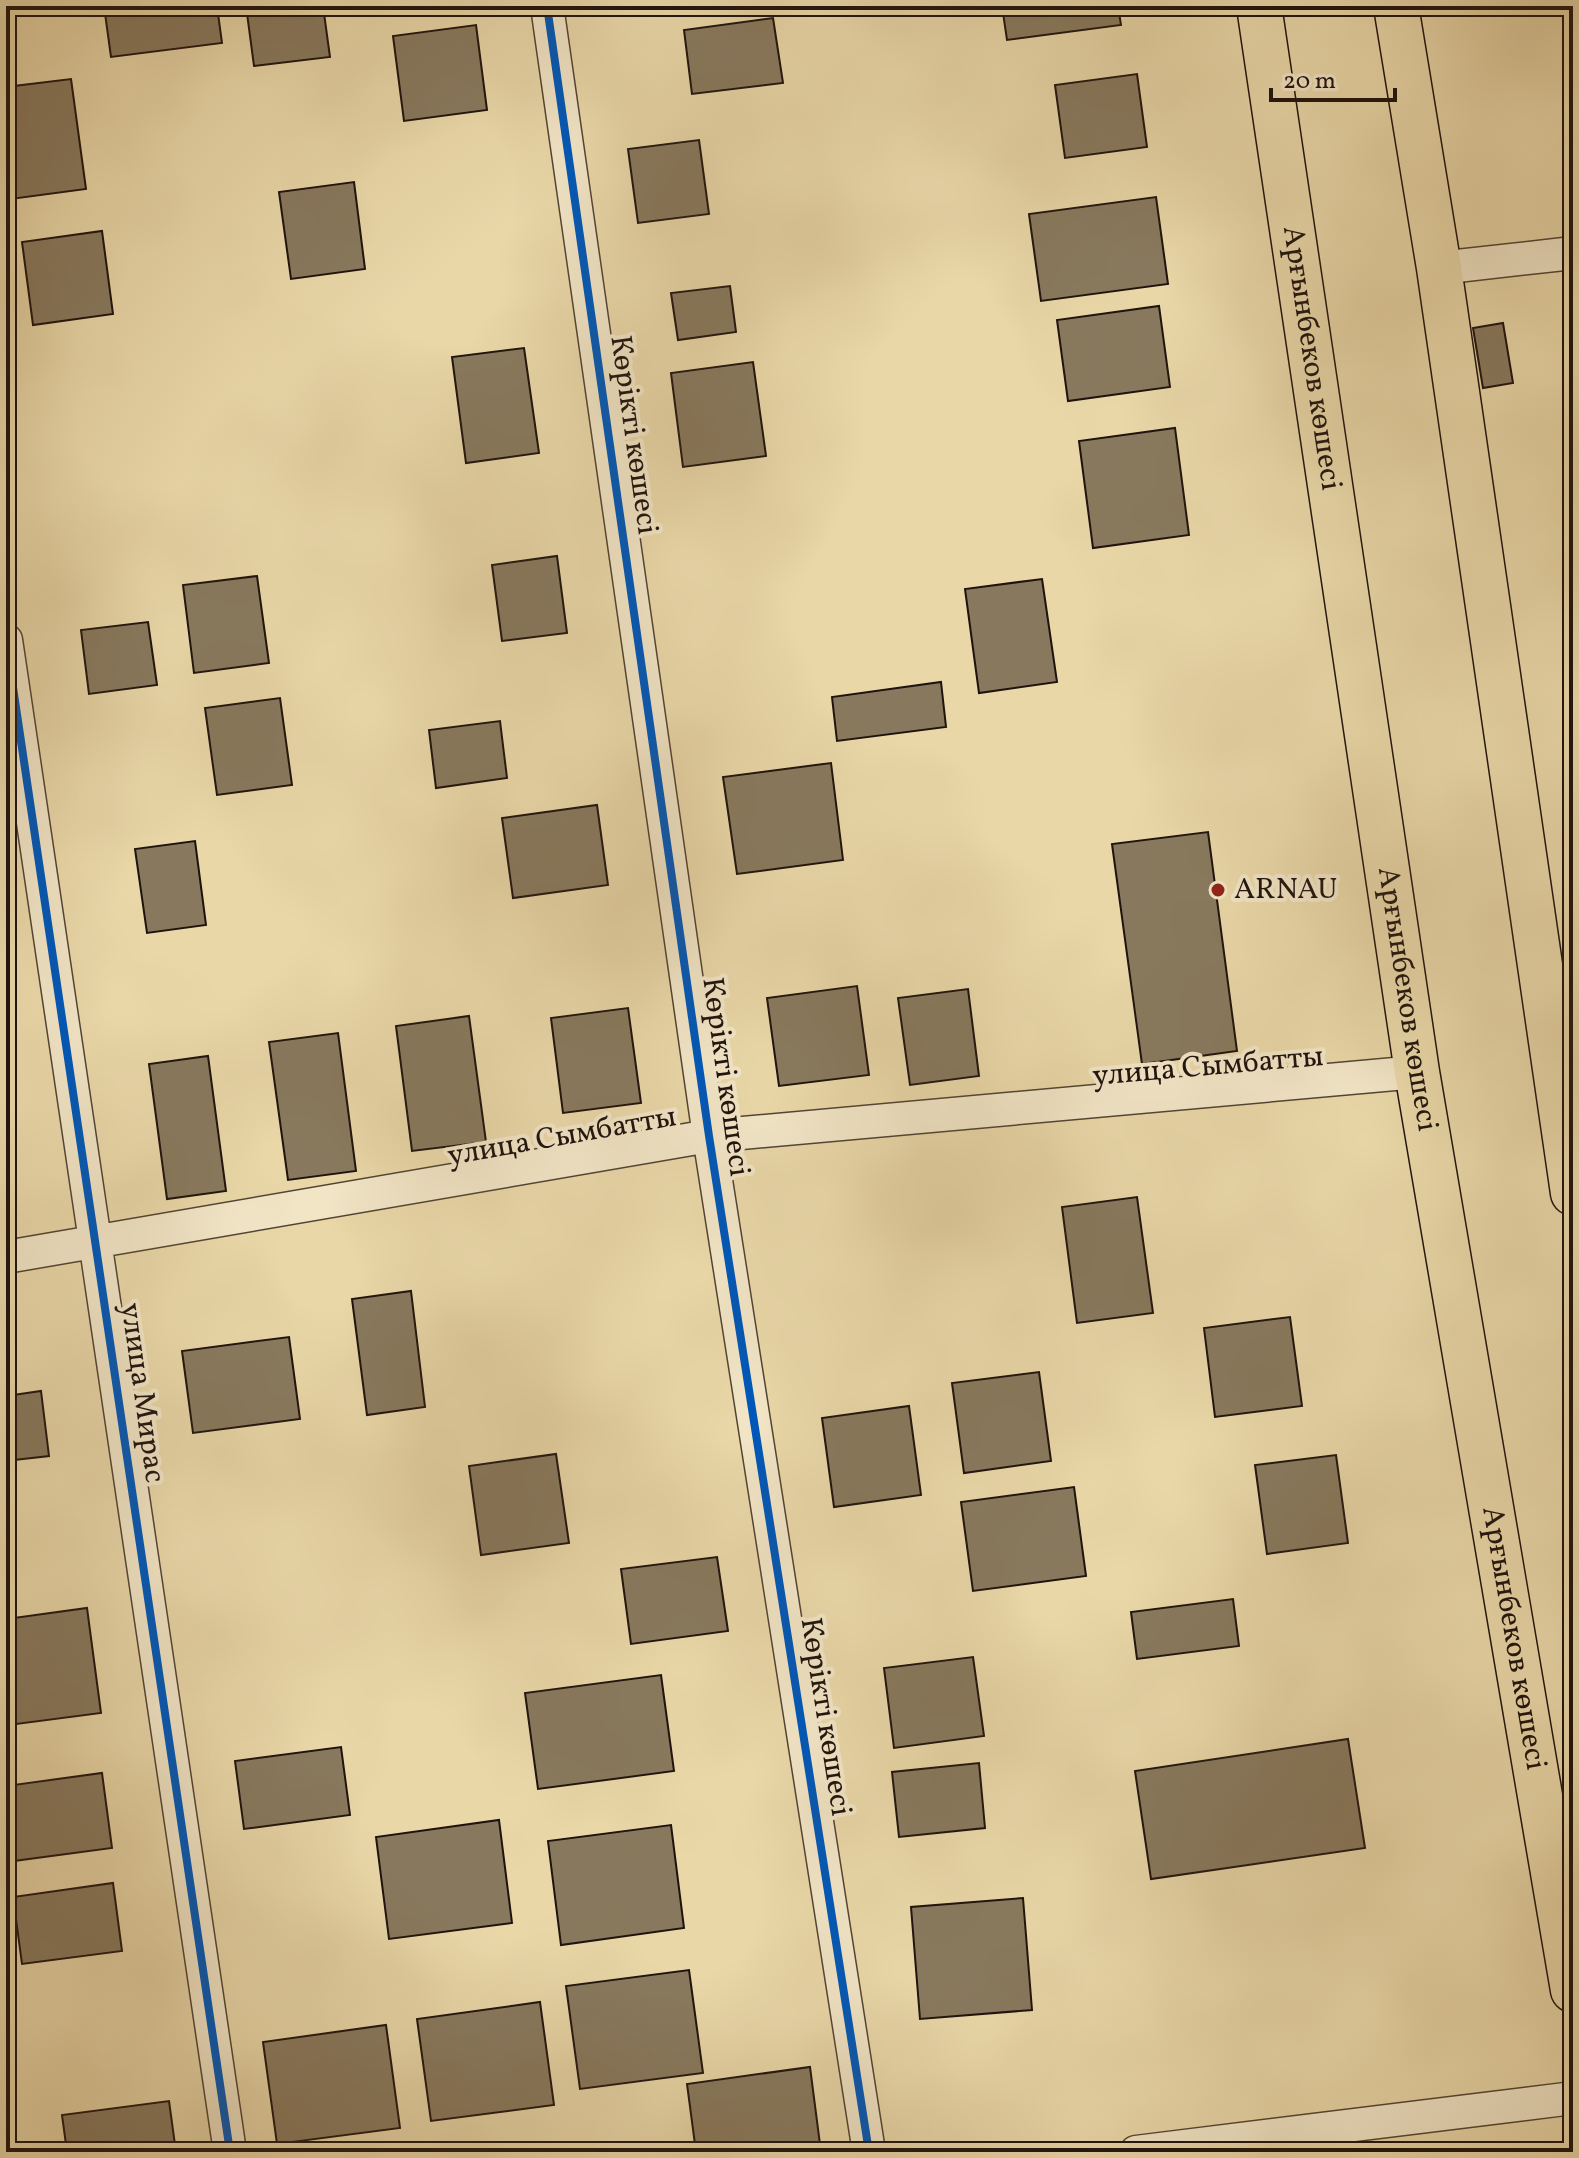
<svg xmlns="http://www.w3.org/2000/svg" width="1579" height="2158" font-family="Vollkorn,serif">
	<rect width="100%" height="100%" fill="#e9d7a8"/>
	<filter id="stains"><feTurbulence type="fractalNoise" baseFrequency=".0025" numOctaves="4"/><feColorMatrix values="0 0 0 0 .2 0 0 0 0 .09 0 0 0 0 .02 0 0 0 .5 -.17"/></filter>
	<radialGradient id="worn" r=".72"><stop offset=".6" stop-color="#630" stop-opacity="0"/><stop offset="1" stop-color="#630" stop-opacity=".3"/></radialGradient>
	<path fill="#88795e" stroke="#1f130e" stroke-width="2" d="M104,6H217L222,43L111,57Z
		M246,6H323L330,57L254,66Z
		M1002,6H1118L1121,25L1007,40Z
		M773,18L783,83L692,94L684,30Z
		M476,25L487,110L404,121L393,36Z
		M1137,74L1147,147L1065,158L1055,85Z
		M71,79L86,189L11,199L6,159V87Z
		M699,140L709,214L638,223L628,149Z
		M354,182L365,269L291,279L279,192Z
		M1156,197L1168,284L1041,301L1029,214Z
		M102,231L113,314L33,325L22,242Z
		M730,286L736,332L678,340L671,293Z
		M1159,306L1170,387L1068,401L1057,320Z
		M1503,323L1513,383L1483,388L1473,328Z
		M524,348L539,453L466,463L452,357Z
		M753,362L766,456L683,467L671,373Z
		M1175,428L1189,535L1093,548L1079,441Z
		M557,556L567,633L502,641L492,565Z
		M257,576L269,663L194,673L183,585Z
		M1042,579L1057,682L979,693L965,589Z
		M148,622L157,685L89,694L81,630Z
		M941,682L946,727L837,741L832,697Z
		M280,698L292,785L217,795L205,708Z
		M500,721L507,778L436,788L429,730Z
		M831,763L843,860L737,874L723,777Z
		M597,805L608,885L513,898L502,818Z
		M1208,832L1237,1051L1142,1064L1112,844Z
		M195,841L206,925L147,933L135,849Z
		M857,986L869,1075L779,1086L767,998Z
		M968,989L979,1076L910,1085L898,998Z
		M628,1008L641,1103L563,1113L551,1018Z
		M469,1016L486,1142L412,1151L396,1026Z
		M338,1033L356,1171L288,1180L269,1042Z
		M208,1056L226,1191L167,1199L149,1064Z
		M1137,1197L1153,1313L1077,1323L1062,1207Z
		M411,1291L425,1407L367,1415L352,1299Z
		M1290,1317L1302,1406L1215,1417L1204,1328Z
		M289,1337L300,1419L193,1433L182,1351Z
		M1039,1372L1051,1461L964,1473L952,1383Z
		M41,1391L49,1456L6,1461V1396Z
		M909,1406L921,1495L834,1507L822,1418Z
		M556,1454L569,1543L481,1555L469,1466Z
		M1336,1455L1348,1543L1267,1554L1255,1465Z
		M1074,1487L1086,1576L973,1591L961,1502Z
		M717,1557L728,1631L631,1644L621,1569Z
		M1233,1599L1239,1646L1137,1659L1131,1612Z
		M87,1608L101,1713L9,1725L6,1702V1619Z
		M973,1657L984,1736L894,1748L884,1668Z
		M661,1675L674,1771L538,1789L525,1693Z
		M1348,1739L1365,1848L1151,1879L1135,1771Z
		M341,1747L350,1815L244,1829L235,1761Z
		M979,1763L985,1828L899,1837L892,1772Z
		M102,1773L112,1848L6,1862V1786Z
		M499,1820L512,1923L389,1939L376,1837Z
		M671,1825L684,1928L561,1945L548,1841Z
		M113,1883L122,1951L22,1964L13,1897Z
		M1023,1898L1032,2010L920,2019L911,1907Z
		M689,1970L703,2073L580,2089L566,1986Z
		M540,2002L554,2105L431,2121L417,2019Z
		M386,2025L400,2128L277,2144L263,2042Z
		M810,2067L821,2152H696L687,2084Z
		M169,2101L176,2152H67L62,2115Z"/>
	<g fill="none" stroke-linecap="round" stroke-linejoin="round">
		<defs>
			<path id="minor" d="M547,6L709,1136L869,2152
				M1439,268L1573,253
				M6,640L230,2152
				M6,1257L709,1136L1417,1072
				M1136,2152L1573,2098"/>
			<g id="primary">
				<path id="s1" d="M1259,6L1417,1072L1573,1990"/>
				<path d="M1396,6L1439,268L1573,1193"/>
			</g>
		</defs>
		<use href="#minor" stroke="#524434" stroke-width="35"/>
		<use href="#primary" stroke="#1f130e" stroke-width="47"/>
		<use href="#minor" stroke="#f1e5c6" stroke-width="32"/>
		<use href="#primary" stroke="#e9d7a8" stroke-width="44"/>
		<defs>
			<path id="cycleway" d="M547,6L709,1136L869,2152
				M6,640L230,2152"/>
		</defs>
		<use href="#cycleway" stroke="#f1e5c6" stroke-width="13"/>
		<use href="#cycleway" stroke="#0057b8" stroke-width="8"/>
	</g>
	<circle fill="#8f2418" stroke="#f1e5c6" stroke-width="3" cx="1218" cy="890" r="8"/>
	<g text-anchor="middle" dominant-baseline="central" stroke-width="8" stroke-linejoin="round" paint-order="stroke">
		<g font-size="30" fill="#1f130e" stroke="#f1e5c6">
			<text stroke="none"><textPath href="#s1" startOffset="356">Арғынбеков көшесі</textPath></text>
			<text transform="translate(633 435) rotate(82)">Көрікті көшесі</text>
			<text stroke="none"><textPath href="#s1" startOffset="1004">Арғынбеков көшесі</textPath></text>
			<text transform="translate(1208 1067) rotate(-5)">улица Сымбатты</text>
			<text transform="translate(725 1077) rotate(82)">Көрікті көшесі</text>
			<text transform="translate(562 1137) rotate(-10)">улица Сымбатты</text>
			<text transform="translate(142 1393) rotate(82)">улица Мирас</text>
			<text stroke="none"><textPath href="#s1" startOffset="1652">Арғынбеков көшесі</textPath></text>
			<text transform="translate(825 1717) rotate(81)">Көрікті көшесі</text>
		</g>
		<g font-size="30" fill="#1f130e" stroke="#f1e5c6" text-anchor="start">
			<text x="1234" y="890">ARNAU</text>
		</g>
	</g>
	<rect width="1579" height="2158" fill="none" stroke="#e9d7a8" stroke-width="32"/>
	<rect x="8" y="8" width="1563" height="2142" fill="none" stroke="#1f130e" stroke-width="4"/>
	<rect x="16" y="16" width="1547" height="2126" fill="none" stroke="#1f130e" stroke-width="2"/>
	<path d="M1271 88v12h124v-12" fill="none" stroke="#1f130e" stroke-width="4"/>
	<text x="1283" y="88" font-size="24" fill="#1f130e" stroke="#f1e5c6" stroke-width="6" paint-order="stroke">20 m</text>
	<rect width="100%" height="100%" filter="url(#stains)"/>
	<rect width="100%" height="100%" fill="url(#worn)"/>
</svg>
